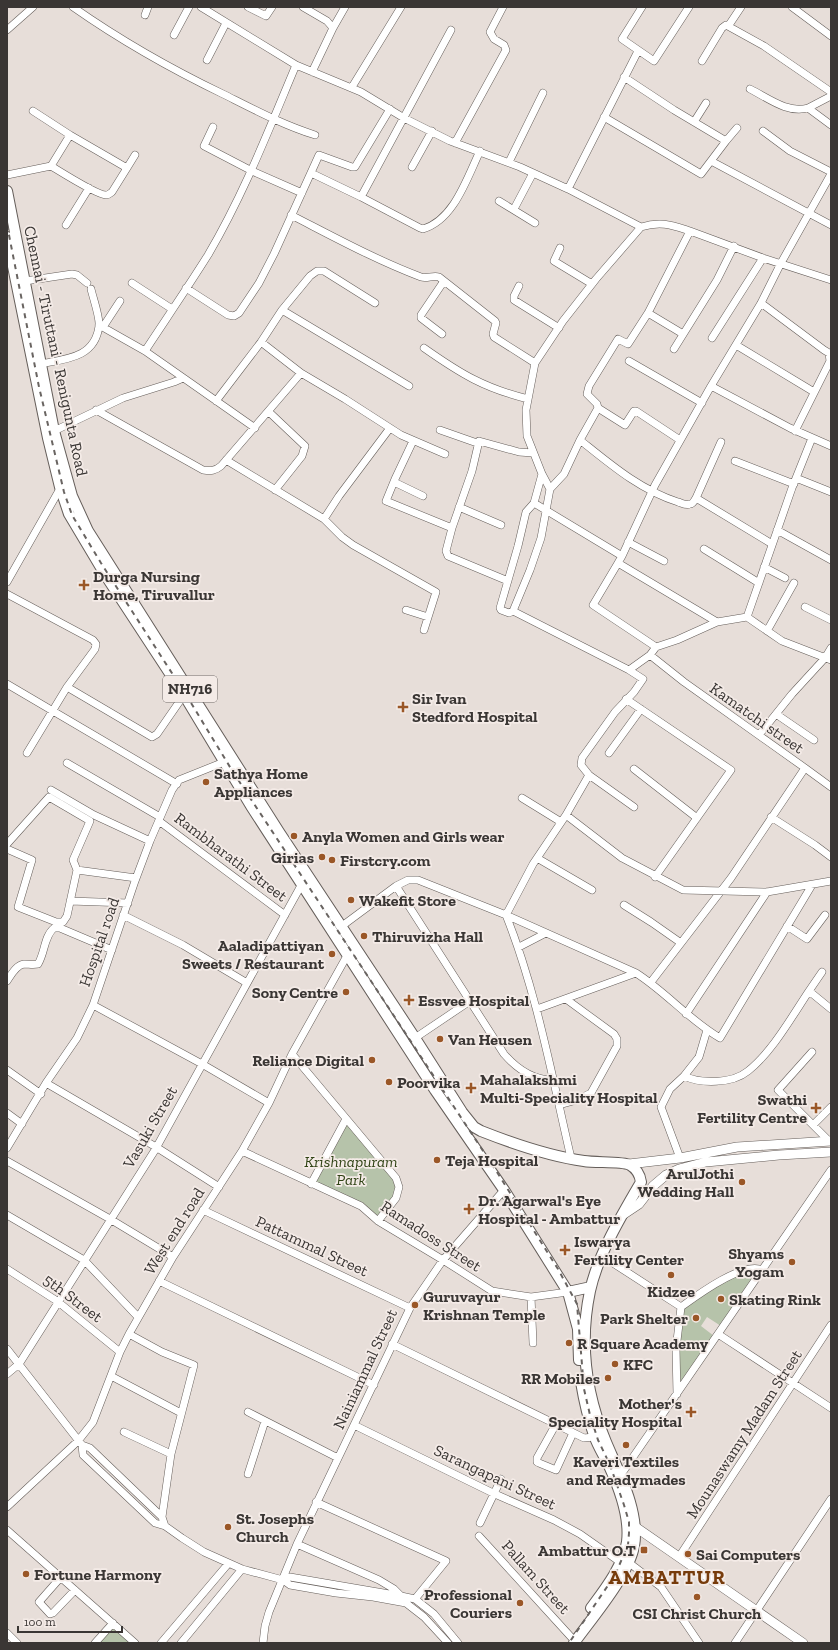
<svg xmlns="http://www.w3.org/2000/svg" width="838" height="1650" font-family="'Zilla Slab',serif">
	<rect width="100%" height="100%" fill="#e7ded9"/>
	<path fill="#b6c3aa" d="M346,1122L392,1176L397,1185L395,1196L378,1218L314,1182Z
		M755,1270L757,1274L721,1326L707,1317L701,1326L714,1336L678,1387L677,1371L682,1311C703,1294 727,1274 755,1270Z
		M112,1626L131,1643H98Z"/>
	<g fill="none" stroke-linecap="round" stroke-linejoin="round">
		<defs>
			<path id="minor" d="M73,7C123,42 169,68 223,94C253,109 283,125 315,135
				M201,7L296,65L361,92L404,118L450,141L520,167L568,189L641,227C661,221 671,225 690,231
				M248,7L266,16L272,7
				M303,7L327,21L333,28L312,72
				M642,7L622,39L654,61L689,7
				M792,7L831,36
				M145,15L148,7
				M729,25L741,7
				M333,28L345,7
				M7,30L33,7
				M174,35L189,7
				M207,60L226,23
				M702,61L722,28L726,25L764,46L831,92
				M624,77L674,110L726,141
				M352,87L401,7
				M750,89C768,98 788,114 808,108
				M831,96L808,108L831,125
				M33,111L70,135
				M604,117L701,174L726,141L737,128
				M694,122L706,103
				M213,127L204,146L252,171L302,193
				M763,131L790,151L831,172
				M455,143L506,50L504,45L494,39L490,32L503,7
				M711,161L831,225
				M509,162L543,93
				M412,167L432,131
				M127,168L135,155
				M311,173L361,197L451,30
				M7,175L51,166C61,172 97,195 106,195C109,195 109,194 112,192L127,168L70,135L51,166
				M568,189L638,51
				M361,197L420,228L423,229C454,220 467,178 480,151
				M499,201L535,223
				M514,209L533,173
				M291,215C334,237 376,260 421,277C427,279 433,275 439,277L495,321L496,323L493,334L494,337L535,363
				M66,225L89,188
				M560,248L554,261L592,284
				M25,281L72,274L77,275L87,283
				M132,283L172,309
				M519,286L514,296V300L559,328
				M186,288L228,315L234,316L239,313L259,283L274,254L319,155L352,167H355L390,109
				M761,303L824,350L829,353L830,361L795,431
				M282,310L409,386
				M648,313L683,334
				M99,325L145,351L255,428
				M103,327L120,301
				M442,334L421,318V315L444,281
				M712,338L763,258
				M261,342L301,373L345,399L401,435L445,454
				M736,345L814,392
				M424,348C461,374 484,388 528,399
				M674,349L717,280L734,246
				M145,351C166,319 188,287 208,255C244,194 269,129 296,65
				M629,361L702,403
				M40,364C66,359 95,358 99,326C100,317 93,298 91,289
				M711,386L790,428L831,446
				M216,401L261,342L282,310L310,276L317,271H324L375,303
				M598,408L625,425L634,411H636L680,440
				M96,410L203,470C211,471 215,471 221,466L301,373
				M269,412L305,446L302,456L275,490
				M440,430L477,443
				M54,431L123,398L174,382L183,378
				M580,440C610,464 640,490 678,502C682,503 686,506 690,504C693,504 694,501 696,498L721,442
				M413,441L395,479L386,501L452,528L446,551L448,556L508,581
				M226,460L324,519L339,496L390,428
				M735,461L794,484
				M542,474L534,503L526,512L518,546L500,608L501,610L509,613L513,611L629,670
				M796,478L831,492
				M394,482L423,496
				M550,489L564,474L580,440L598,408L597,404L587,394L589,386L618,339L628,344L648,313L690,231L763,258L831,280
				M696,498L772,544
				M534,503L622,556L618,563L717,622
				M459,507L501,525
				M324,519L342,537L353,545L436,592L424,630
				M452,528L472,471L479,441L519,452L533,453
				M777,530L831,560
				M628,542L664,561
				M704,549L759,583
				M622,556L655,485L711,386L761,303L781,263L831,174
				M618,563L593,605L656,647
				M764,567L785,578
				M7,582L61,487
				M7,594L93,640L96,644L95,649L67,687L27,753
				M805,607L831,620
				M406,610L428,617
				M513,611L530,570L541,538L550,489L542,474L527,436L526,410L535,363L563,321L596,279L641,227
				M747,617L792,488L812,438
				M767,631L794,583
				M650,655L684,682L805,768L731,878L651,982
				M7,684L177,784
				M67,687L152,737L157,734L184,695
				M626,699L731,770L655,877
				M776,714L814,740
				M759,735L792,694L825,658L831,648
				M609,753L641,709
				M67,763L160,817
				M805,768L831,787
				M634,769L697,818
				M589,775L634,807
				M51,790L94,815L150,841
				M522,798L561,822
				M566,815L622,858L683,890L767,892L831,881
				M771,817L815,845L831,857
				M159,821L285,915
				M7,844L49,797L90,821L73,860L77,870L67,916L63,922H56L18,907L32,860L7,849
				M537,858L592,890
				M77,870L136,878
				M396,886L504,1054C517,1069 532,1080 553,1080
				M70,901L128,903
				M624,905L651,922L681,943
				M123,915L183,945L247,983
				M342,926L396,886L408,880H418L506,915L636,973C666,992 689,1020 720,1038L812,885
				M787,926L807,939L825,915
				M519,947L546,933
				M7,981C11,975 16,965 24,964C29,964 33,965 38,964C45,953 44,936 54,928H60L112,950
				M809,991L822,972
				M93,1005L202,1064L269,1103
				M537,1009L636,973
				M686,1014L767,892
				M415,1038L470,1001
				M812,1052L778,1090L829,1141
				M292,1054L396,1178L399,1187L396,1198L378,1221
				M7,1070L41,1094
				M684,1076C701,1084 732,1084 748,1071C772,1052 791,1018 809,991L831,1009
				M46,1083L156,1147L219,1187
				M559,1105L577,1100L591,1093L617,1046V1039L614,1034L566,999
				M7,1113L22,1124
				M813,1125L831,1107
				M7,1148L46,1083L77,1038L93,1005L135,881L150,841L172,790L179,780L224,762
				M242,1151L361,1206L378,1221L443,1260L492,1291L531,1297L568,1292
				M571,1158C552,1077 537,993 506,915L533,864L566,815L589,775L581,765L582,758L615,712L634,692L643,679L629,670L650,655L656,647L677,640L717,622L747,617L782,641L831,660
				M680,1158L661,1107L670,1089L684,1076L699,1057L707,1030
				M7,1161L110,1219L173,1257
				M311,1184L346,1119
				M203,1210L410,1308
				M7,1215L84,1260L138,1317
				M602,1256L681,1307
				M7,1269L57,1301L120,1352
				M159,1281L374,1385
				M531,1297L533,1343
				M129,1334L162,1352L194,1365L171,1454L162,1517
				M718,1334L831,1408
				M392,1344L584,1438L594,1437
				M7,1349L82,1445L90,1448L162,1517L165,1526L182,1538L204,1552L242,1569L283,1580L290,1585L336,1593L373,1597L406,1603L424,1617L448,1643
				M7,1374L19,1364L155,1150L303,882
				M111,1376L181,1413
				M677,1394L676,1349L681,1307C696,1296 743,1261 762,1270
				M248,1412L338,1458
				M556,1424L537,1458V1462L539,1463L556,1470L573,1433
				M354,1425L495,1494L554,1520L580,1534L620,1562
				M124,1432L171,1454
				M82,1445L83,1455L155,1523L165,1526
				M248,1474L265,1421
				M620,1476L831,1170
				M316,1502L446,1561L415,1599
				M7,1507L78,1441L93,1422L120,1352L129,1334L173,1257L242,1151L269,1103L292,1054L348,954L350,953
				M480,1523L501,1479
				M7,1530L135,1643
				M479,1536L571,1637
				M297,1544L379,1580L394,1589L401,1596
				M679,1557L831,1325
				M628,1562L661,1587L699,1643
				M61,1577L39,1602L50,1614L53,1613L75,1590
				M283,1580L290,1577L401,1596L415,1599L434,1614L458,1643
				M7,1633L17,1643
				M95,1643L113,1623
				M161,1643L228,1564
				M181,1643L242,1569
				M263,1643L265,1626L269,1612L297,1544L410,1308L443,1260L504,1190
				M735,1643L831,1499"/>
			<path id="major" d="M629,1164L680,1158L737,1147L831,1141
				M624,1214L639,1204L653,1186L666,1175L679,1169L706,1162L779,1155L831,1152
				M634,1526L803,1643"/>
			<path id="highway" d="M7,191L54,431L72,496L88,531L279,832L415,1038L462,1112L474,1127L481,1131C514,1144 548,1156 584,1161C595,1163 622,1161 630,1165C637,1169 640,1175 641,1182C622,1215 598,1254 590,1291C579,1343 586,1394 606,1442C619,1473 640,1512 634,1546C629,1575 592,1618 574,1643
				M7,237L48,438L60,487L69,514L106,576L184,695L251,806L435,1090L504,1190L568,1292L578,1329L579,1360
				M568,1292L591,1287
				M581,1382C584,1400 588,1418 594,1435C598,1447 605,1457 610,1468C620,1490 630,1518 627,1542C623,1566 605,1589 591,1608"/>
		</defs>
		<use href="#minor" stroke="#655e5a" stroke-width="8"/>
		<use href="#major" stroke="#655e5a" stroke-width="10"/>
		<use href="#highway" stroke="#655e5a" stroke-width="12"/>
		<use href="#minor" stroke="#fff" stroke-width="7"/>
		<use href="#major" stroke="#fff" stroke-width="9"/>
		<use href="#highway" stroke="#fff" stroke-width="10"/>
		<path stroke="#696461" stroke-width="2" stroke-dasharray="5 5" stroke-linecap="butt" d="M7,225L39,387L64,492L72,515L101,563L188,698L233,772L495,1169L558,1269L577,1304L584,1389L590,1415L598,1440L610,1465L624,1505L629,1522V1533L628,1545L615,1575L569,1643"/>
	</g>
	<g fill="#9a5727" stroke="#f4ebe7" stroke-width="1.5">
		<path d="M82 579h4v4h4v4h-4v4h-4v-4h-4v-4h4z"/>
		<path d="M401 701h4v4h4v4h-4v4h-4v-4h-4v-4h4z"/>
		<circle cx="206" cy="782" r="4"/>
		<circle cx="294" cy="836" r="4"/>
		<circle cx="322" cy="857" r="4"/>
		<circle cx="332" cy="860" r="4"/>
		<circle cx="351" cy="900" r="4"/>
		<circle cx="364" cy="936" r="4"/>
		<circle cx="332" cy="954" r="4"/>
		<circle cx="346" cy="992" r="4"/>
		<path d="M407 994h4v4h4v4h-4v4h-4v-4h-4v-4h4z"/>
		<circle cx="440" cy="1039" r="4"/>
		<circle cx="372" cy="1060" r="4"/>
		<circle cx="389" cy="1082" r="4"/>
		<path d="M469 1082h4v4h4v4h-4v4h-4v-4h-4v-4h4z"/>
		<path d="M814 1102h4v4h4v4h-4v4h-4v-4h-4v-4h4z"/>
		<circle cx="437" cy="1160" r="4"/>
		<circle cx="742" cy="1182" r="4"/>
		<path d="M467 1203h4v4h4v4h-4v4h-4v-4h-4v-4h4z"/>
		<path d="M563 1244h4v4h4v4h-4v4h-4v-4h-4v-4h4z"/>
		<circle cx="792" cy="1262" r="4"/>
		<circle cx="671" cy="1275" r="4"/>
		<circle cx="721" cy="1299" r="4"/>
		<circle cx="415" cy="1305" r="4"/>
		<circle cx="696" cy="1318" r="4"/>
		<circle cx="569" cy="1343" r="4"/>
		<circle cx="615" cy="1364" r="4"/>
		<circle cx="608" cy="1378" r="4"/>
		<path d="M689 1406h4v4h4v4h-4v4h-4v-4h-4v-4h4z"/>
		<circle cx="626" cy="1445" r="4"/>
		<circle cx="228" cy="1527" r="4"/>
		<rect x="640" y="1546" width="8" height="8" rx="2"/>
		<circle cx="688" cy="1554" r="4"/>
		<circle cx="26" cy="1574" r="4"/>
		<circle cx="697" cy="1597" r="4"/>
		<circle cx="520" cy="1603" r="4"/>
	</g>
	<g text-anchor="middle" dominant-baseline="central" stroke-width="3.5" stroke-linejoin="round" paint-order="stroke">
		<rect fill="#f4ebe7" stroke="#726c6a" stroke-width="1" x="163" y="676" width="54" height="26" rx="3"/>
		<g font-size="15" font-weight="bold" fill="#3a3634">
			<text x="190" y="689">NH716</text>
		</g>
		<g font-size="16" fill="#3a3634" stroke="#f4ebe7">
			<text transform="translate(56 351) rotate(78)">Chennai - Tiruttani - Renigunta Road</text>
			<text transform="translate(757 718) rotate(35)">Kamatchi street</text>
			<text transform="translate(231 857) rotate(37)">Rambharathi Street</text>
			<text transform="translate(99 942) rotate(-71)">Hospital road</text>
			<text transform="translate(150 1127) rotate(-60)">Vasuki Street</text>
			<text transform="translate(174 1231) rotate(-58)">West end road</text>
			<text transform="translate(431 1236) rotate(33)">Ramadoss Street</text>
			<text transform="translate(312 1246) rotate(25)">Pattammal Street</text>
			<text transform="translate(73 1298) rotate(37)">5th Street</text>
			<text transform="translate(365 1369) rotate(-65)">Nainiammal Street</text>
			<text transform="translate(744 1434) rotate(-57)">Mounaswamy Madam Street</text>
			<text transform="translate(495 1477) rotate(25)">Sarangapani Street</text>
			<text transform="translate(536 1577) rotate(48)">Pallam Street</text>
		</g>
		<g font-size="16" font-weight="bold" fill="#3a3634" stroke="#f4ebe7" text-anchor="start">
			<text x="93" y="576">Durga Nursing<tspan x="93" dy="18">Home, Tiruvallur</tspan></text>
			<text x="412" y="698">Sir Ivan<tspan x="412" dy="18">Stedford Hospital</tspan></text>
			<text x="214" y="773">Sathya Home<tspan x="214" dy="18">Appliances</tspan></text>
			<text x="302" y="836">Anyla Women and Girls wear</text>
			<text x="314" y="857" text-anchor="end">Girias</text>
			<text x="340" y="860">Firstcry.com</text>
			<text x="359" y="900">Wakefit Store</text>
			<text x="372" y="936">Thiruvizha Hall</text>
			<text x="324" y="945" text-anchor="end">Aaladipattiyan<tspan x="324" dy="18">Sweets / Restaurant</tspan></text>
			<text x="338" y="992" text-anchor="end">Sony Centre</text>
			<text x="418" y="1000">Essvee Hospital</text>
			<text x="448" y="1039">Van Heusen</text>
			<text x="364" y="1060" text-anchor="end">Reliance Digital</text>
			<text x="480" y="1079">Mahalakshmi<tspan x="480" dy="18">Multi-Speciality Hospital</tspan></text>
			<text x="397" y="1082">Poorvika</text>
			<text x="807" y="1099" text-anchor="end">Swathi<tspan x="807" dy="18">Fertility Centre</tspan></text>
			<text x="445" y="1160">Teja Hospital</text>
			<text x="734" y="1173" text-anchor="end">ArulJothi<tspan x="734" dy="18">Wedding Hall</tspan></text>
			<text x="478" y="1200">Dr. Agarwal's Eye<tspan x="478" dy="18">Hospital - Ambattur</tspan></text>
			<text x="574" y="1241">Iswarya<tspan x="574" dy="18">Fertility Center</tspan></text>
			<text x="784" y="1253" text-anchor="end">Shyams<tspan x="784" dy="18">Yogam</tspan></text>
			<text x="671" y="1291" text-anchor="middle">Kidzee</text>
			<text x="423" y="1296">Guruvayur<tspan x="423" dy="18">Krishnan Temple</tspan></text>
			<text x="729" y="1299">Skating Rink</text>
			<text x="688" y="1318" text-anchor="end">Park Shelter</text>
			<text x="577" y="1343">R Square Academy</text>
			<text x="623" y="1364">KFC</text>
			<text x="600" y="1378" text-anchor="end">RR Mobiles</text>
			<text x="682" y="1403" text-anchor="end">Mother's<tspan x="682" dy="18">Speciality Hospital</tspan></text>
			<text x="626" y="1461" text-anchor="middle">Kaveri Textiles<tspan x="626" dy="18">and Readymades</tspan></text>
			<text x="236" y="1518">St. Josephs<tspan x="236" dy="18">Church</tspan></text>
			<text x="636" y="1550" text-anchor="end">Ambattur O.T</text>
			<text x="696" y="1554">Sai Computers</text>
			<text x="34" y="1574">Fortune Harmony</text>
			<text x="512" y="1594" text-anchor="end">Professional<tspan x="512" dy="18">Couriers</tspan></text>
			<text x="697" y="1613" text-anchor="middle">CSI Christ Church</text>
		</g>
		<g font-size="16" font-style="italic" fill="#304315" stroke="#f4ebe7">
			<text x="351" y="1161">Krishnapuram<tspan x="351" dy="18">Park</tspan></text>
		</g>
		<g font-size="20" font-weight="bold" letter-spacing="1" fill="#773c0c" stroke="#f4ebe7">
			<text x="667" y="1577">AMBATTUR</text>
		</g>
	</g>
	<rect width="838" height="1650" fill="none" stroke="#3a3634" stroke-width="16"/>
	<path d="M18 1626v6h104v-6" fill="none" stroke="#3a3634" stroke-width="2"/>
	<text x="24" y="1626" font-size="12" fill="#3a3634" stroke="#f4ebe7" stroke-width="3" paint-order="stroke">100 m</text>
</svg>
